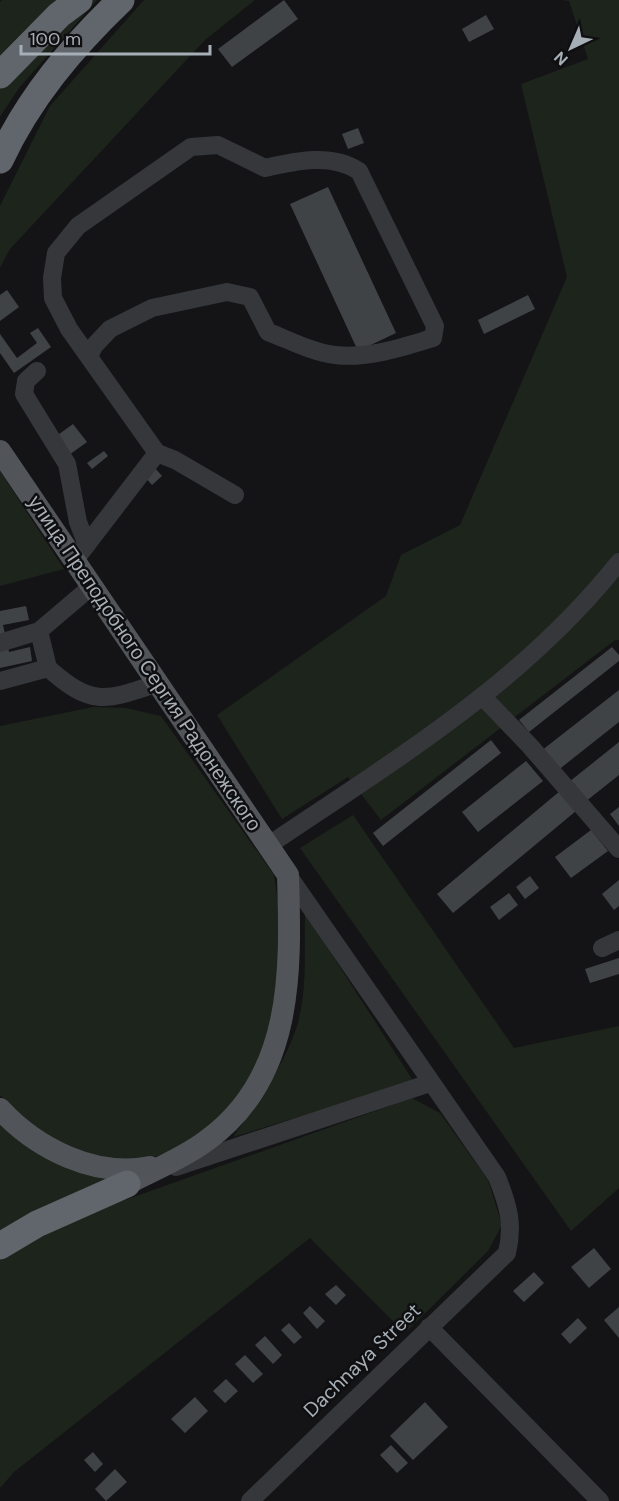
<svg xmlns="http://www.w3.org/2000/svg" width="619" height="1501" font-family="'DM Sans',sans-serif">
	<rect width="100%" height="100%" fill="#141416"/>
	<path fill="#1d241c" d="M2,0H60L0,62V2Z
		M90,0H97L19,88L0,117V87Z
		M144,0H255L205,40L10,249L0,268V206L50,106Z
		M562,0H619V640H615L381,820L348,777L282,819L217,715L386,596L401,555L460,525L567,277L521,84L588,59L569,1Z
		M0,471L64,569L0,586Z
		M93,707L126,708L161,716L274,875L282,929L277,1016L251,1079L212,1128L168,1153L131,1163L102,1160L48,1137L24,1119L0,1095V726Z
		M353,815L514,1048L619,1026V1188L571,1231L300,848Z
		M305,913L414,1082L233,1137C257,1103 282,1069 296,1029C308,992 304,951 305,913Z
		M412,1098L440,1113L488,1180L502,1225L488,1251L405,1333L310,1238L14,1472L0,1488V1258L32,1237L108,1206Z
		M0,1120L115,1181L0,1235Z"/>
	<path fill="#404346" d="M284,0L298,19L232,67L218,49Z
		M486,15L494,29L469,42L462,29Z
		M358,128L364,143L348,149L342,134Z
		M328,187L396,333L358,351L290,204Z
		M7,290L19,307L0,321V295Z
		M528,295L535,309L484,334L478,320Z
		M38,328L51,347L14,373L0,353V334L17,358L37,343L30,333Z
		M73,424L87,442L69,455L55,437Z
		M104,451L108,456L92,469L87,463Z
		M154,467L162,476L152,485L144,476Z
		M26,606L29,620L3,625L9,652L30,647L32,661L0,668V611Z
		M612,647L619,655V661L529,732L519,720Z
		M619,690V722L557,771L541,751Z
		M491,740L501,753L383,846L373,833Z
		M619,742V775L585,802L569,782Z
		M526,761L543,781L478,832L462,812Z
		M560,791L576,811L453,913L437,894Z
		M619,807V826L610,814Z
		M591,830L608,851L571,878L555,857Z
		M530,876L539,888L525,899L516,887Z
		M619,880V906L614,910L602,894Z
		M509,893L518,905L499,920L490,907Z
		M619,958V974L590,983L585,969Z
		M594,1248L611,1269L589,1288L571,1267Z
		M534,1272L544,1283L524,1302L513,1291Z
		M336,1285L346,1295L336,1305L325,1294Z
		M310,1306L325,1321L317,1329L303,1313Z
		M619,1307V1338L604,1320Z
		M578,1318L587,1328L570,1344L561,1334Z
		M289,1323L302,1337L294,1344L281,1330Z
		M265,1336L282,1355L273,1364L255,1345Z
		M245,1355L263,1374L253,1383L235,1364Z
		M226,1379L238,1391L225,1403L213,1391Z
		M195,1397L208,1411L185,1433L171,1419Z
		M425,1402L448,1427L413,1460L390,1436Z
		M391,1445L408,1463L397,1473L380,1455Z
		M93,1452L103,1464L95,1472L84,1460Z
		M115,1469L127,1482L106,1501L95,1489Z"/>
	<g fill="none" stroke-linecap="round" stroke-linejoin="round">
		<path stroke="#35373b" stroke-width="18" d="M37,371L26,381L24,394L67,464L78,522L87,545
			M157,453L175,460L235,495
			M75,560L157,453L69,329L53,298L52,278L56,253L78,226L191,147L218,145L265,168C296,161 331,153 359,171L435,326L433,338C402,347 368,359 335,355C314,353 289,340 268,332L250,297L227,292L152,308L110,329L94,346L89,357
			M0,643L39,631
			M48,668L39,631L92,586
			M0,681L48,668C92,707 105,701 159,683
			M482,696L530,746L619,849
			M269,845C396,759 523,683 619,562
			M602,948L619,940
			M176,1167L430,1083
			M429,1327L600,1501
			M250,1501L507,1253C514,1223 508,1205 497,1177L288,875"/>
		<path stroke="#51555a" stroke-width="22" d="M0,451L288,875C291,971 294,1078 206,1141C182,1159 153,1170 127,1184
			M0,1109C37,1149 95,1178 150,1167"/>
		<path stroke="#61666c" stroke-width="27" d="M0,75L59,15L79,0
			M0,160C29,98 71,48 121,0
			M0,1246L37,1224L127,1184"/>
	</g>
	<g text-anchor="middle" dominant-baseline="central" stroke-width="5" stroke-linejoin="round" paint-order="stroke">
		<g font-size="20" fill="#a6aeb6" stroke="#0f0f11">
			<text transform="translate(145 663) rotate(56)">улица Преподобного Сергия Радонежского</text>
			<text transform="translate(362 1360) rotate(-44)">Dachnaya Street</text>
		</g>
	</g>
	<g transform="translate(571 48) rotate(224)" stroke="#0f0f11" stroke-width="4.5" paint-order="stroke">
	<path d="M0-4.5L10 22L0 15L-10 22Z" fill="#a6aeb6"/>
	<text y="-9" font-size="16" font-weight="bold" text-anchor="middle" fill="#a6aeb6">N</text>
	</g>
	<path d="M21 45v9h189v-9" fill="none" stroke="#a6aeb6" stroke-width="3"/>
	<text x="30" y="45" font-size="18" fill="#a6aeb6" stroke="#0f0f11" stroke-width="4.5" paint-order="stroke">100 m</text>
</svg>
